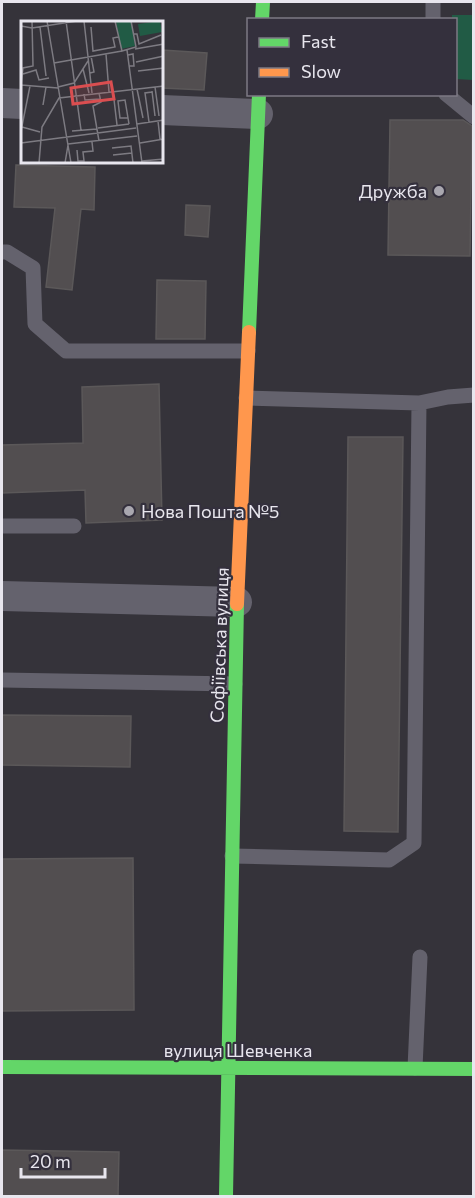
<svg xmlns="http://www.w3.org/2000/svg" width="475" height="1198" font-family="Commissioner,sans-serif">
	<rect width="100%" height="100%" fill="#35333a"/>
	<path fill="#215b45" d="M452,15H473V80L456,79V20L452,19Z"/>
	<path fill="#524e50" stroke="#5b5859" stroke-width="1.5" d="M162,50L207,53L204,90L162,88Z
		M390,120H463L472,126L470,256L388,255Z
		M16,165L95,167L94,210L81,209L72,290L46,287L55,208L14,207Z
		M186,205L210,206L208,237L185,235Z
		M157,280L206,281L205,339H156Z
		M159,384L162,520L86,523L85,490L2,493V445L83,443L82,387Z
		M348,437H403L398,832L344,831Z
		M2,715L131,716L130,767L2,765Z
		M133,858L134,1010L2,1011V859Z
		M2,1150L119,1152L118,1197H2Z"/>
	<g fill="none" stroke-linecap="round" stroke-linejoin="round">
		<path stroke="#64626d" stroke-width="15" d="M433,2V20
			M446,94L474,117
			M2,252H7L33,268L35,324L66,351H248
			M246,398L419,403L448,397L474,395
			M2,526H74
			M2,680L235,684
			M232,856L389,860L414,843L419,403
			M415,1068L420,957"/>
		<path stroke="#64626d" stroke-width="30" d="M2,103L22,104
			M162,110L258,114
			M2,596L237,602"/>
		<path stroke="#63d668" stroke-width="14" d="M262,20L263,2
			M249,332L259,94
			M2,1067L474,1069
			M226,1196L237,604"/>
		<path stroke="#ff974d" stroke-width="14" d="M237,604L249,332"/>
	</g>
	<g fill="#a9a7af" stroke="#34303d" stroke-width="2">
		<circle cx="439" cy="191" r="6"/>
		<circle cx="129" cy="511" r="6"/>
	</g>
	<g text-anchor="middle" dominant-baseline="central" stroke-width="4.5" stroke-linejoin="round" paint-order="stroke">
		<g font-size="18" fill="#e8e6ee" stroke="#34303d" text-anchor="end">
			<text x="427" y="191">Дружба</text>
			<text x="141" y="511" text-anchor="start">Нова Пошта №5</text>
		</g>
		<g font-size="18" fill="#e8e6ee" stroke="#34303d">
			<text transform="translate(219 645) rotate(-88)">Софіївська вулиця</text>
			<text x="238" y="1050">вулиця Шевченка</text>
		</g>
	</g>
	<g transform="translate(21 21)">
		<rect width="142" height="142" fill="#35333a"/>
		<path d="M95,0H110L114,25L100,28ZM139,0L141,11L119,15L117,3Z" fill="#215b45"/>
		<path fill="none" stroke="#7d7b82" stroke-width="1.5" d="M26,0L50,142M45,0L60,109M63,0L71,72M94,0L101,30L115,26L110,0M0,5L11,7L56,0M19,6L25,55M70,6L72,30L94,26L92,17L97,16M113,13H116L118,23L140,14M114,28L143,23M106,29L121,142M85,33L88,71M107,34L112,33L113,45H108M115,41L143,35M33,42L101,30M62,48L68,72M117,50L143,47M69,52L73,51L70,35M2,53L15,49L18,59L28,57M0,64L2,47L12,45L11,0M0,64L37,67M37,66L53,62L67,40M134,66L138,95M116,68L122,97M92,70L96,104M131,70L134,95M63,73L64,79L79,78M22,84L25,66M107,97H99L97,80L104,79L108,103M137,100L139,118M128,101L124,72L131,71M116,103L143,99M1,106L19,111M77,107L108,103M0,110L9,65M51,110L76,108M78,120L72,85L80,81L78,72M0,122L115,107M119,122L143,118M47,123L116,115M91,127L110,125L112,142M56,129L57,140H63L62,131L72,130L71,121M92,134L111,132M121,140L143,138M18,142L21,106L38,77L143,65M44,142L47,124"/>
		<path fill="#da4e50" fill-opacity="0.15" stroke="#da4e50" stroke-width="3" d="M90,61L93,78L52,83L50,67Z"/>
		<rect width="142" height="142" fill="none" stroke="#e8e6ee" stroke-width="3"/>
	</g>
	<rect width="475" height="1198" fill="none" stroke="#e8e6ee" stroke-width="6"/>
	<rect x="247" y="18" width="210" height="78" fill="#34303d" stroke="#7c7984" stroke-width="1.5"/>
	<rect x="259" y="38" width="30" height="9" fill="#63d668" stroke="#7c7984" stroke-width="1.5"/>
	<text x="301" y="48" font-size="18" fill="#e8e6ee">Fast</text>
	<rect x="259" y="68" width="30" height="9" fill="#ff974d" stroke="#7c7984" stroke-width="1.5"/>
	<text x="301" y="78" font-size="18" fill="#e8e6ee">Slow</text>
	<path d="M21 1168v9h84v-9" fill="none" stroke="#e8e6ee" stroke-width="3"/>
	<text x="30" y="1168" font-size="18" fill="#e8e6ee" stroke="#34303d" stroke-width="4.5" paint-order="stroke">20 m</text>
</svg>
